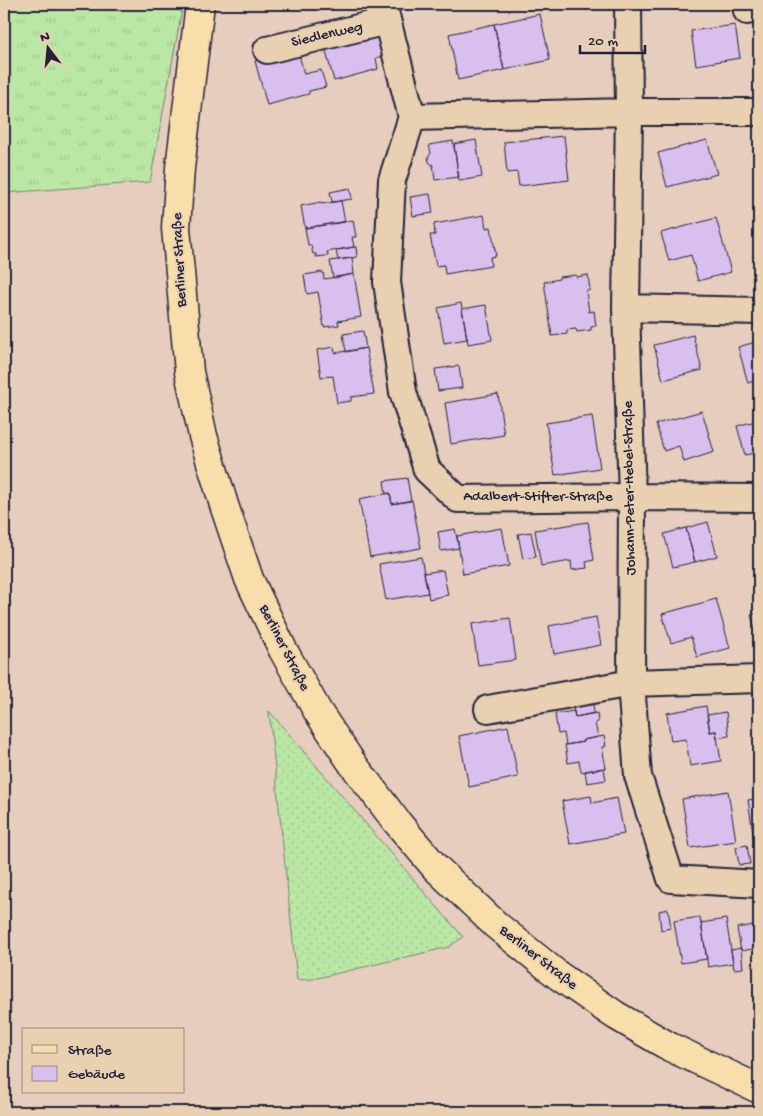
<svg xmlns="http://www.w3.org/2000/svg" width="763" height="1116" font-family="'Gochi Hand',sans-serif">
	<defs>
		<pattern id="grass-tufts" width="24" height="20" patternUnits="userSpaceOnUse" patternTransform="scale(1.25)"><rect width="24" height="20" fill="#bbe7a5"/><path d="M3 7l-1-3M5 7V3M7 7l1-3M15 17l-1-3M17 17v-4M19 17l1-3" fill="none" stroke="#a0c68f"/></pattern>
		<pattern id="garden-dots" width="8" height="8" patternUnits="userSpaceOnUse" patternTransform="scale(1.25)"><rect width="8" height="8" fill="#bbe7a5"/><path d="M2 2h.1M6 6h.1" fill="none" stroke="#a0c68f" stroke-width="1.8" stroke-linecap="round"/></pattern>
	</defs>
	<rect width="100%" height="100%" fill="#e6cdbd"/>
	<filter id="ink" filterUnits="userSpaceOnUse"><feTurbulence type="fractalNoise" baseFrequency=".02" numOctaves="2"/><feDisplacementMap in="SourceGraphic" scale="10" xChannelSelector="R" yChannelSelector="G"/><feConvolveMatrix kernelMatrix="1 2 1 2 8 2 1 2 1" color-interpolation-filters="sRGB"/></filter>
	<g filter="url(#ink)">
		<path fill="url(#grass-tufts)" stroke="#6e8470" d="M4,4H183L150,182L4,193Z"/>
		<path fill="url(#garden-dots)" stroke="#6e8470" d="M269,711L463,937L449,947L313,979L297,980Z"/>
		<path fill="#d9bfee" stroke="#22223b" d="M540,14L550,60L504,70L494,24Z
			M494,24L504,70L458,80L449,34Z
			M735,25L740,58L696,65L691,31Z
			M378,33L385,55L376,58L378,69L334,81L325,48Z
			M298,50L304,74L321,70L326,87L309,91V94L267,105L255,61Z
			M564,136L569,180L519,186L517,172L507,173L504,142Z
			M476,140L482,177L459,181L454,144Z
			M707,140L717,174L667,187L658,153Z
			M453,141L459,177L435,180L433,165L429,162L428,157L431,153L429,145Z
			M759,151V171L754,153Z
			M350,188L352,199L332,202L330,192Z
			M430,194L433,213L413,216L410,197Z
			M341,201L345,222L305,228L301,206L321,202V204Z
			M484,215L486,228L491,227L496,256L490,257L491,266L445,274L444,265L436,266L430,235H435L434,224Z
			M716,218L731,272L698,281L691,255L669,261L661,233Z
			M353,220L356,237H352L354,247L327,252L328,256H325L316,257V254H313L311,245H308L305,228Z
			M759,232V255L753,234Z
			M354,247H356L357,257L338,260L336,250Z
			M352,258L354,274L333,278L330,261Z
			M323,272L324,279L354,274L361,317L338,321L339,325L324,327L318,292L307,294L304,275Z
			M576,275V277L588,275L590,290L586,291L589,312L594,311L596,326L591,327V330L577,332L576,329L567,330V334L552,336L544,282L559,279V277Z
			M461,303L467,339L444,343L438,308Z
			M486,305L492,340L468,344L462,309Z
			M363,331L366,348L346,352L343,334Z
			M693,335L702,370L663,380L654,345Z
			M759,341V379L748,383L738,347Z
			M334,347L335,353L366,348L374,394L351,397V401L337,403L333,376L321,377L317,350Z
			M459,366L462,388L438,391L435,369Z
			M498,394L504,435L451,444L445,403Z
			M702,411L714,452L684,462L679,446L664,451L656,424Z
			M592,416L600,468L555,475L546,423Z
			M759,420V452L745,455L737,426Z
			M407,478L411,501L392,504L390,493L386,494L384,481Z
			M390,493L392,504L412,500L421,548L370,557L359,499Z
			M588,522L594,560L586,562L587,568L572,570L571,561L541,566L535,530Z
			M708,522L717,556L695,562L686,528Z
			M502,528L509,566L463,574L457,536Z
			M686,528L695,562L673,567L664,534Z
			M455,529L459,548L441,551L438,532Z
			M531,532L536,557L523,559L518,534Z
			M759,533V559L758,555H756L754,546H756L753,535Z
			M421,557L428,593L386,600L379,564Z
			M443,570L448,595L429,599L424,573Z
			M716,599L730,648L697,657L691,637L671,643L662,614Z
			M759,612V642L751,615Z
			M596,617L601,645L554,654L549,626Z
			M510,618L516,660L478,665L472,624Z
			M593,704L594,713L575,717L573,708Z
			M706,706L710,732L716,731L721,761L690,766L686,739L671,741L667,713Z
			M574,711L575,717L597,713L598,722L595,723L598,737L583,740V742L566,745L564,733L558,734L555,714Z
			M726,712L729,736L717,738L716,731L710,732L707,715Z
			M508,726L518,777L469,787L459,736Z
			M604,736L606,746L602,747L606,768L581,772L579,761L568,763L565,745L583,742V740Z
			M604,768L606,780L587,783L585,771Z
			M728,791L736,841L690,848L682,799Z
			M591,796L592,803L617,798L624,834L570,844L562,801Z
			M759,798V839H754L748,800Z
			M747,845L750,864L739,865L736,847Z
			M668,909L671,928L661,930L659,911Z
			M700,917L707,959L681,963L674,921Z
			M726,919L733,963L708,967L701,923Z
			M754,925H759V953L758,948Z
			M754,925L758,948L741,951L737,928Z
			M741,948L743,968L734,969L731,950Z"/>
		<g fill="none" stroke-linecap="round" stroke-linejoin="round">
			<defs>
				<path id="minor" d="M383,4L412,117
					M628,4L629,112L626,308L632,497L631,683L638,776L671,879L759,884
					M746,4L747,11
					M267,50L387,21
					M759,112H629L412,117L392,180L387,282L403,392L427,470L458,499L632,497L759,498
					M626,308L759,311
					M488,709L631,683L759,679"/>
				<path id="major" d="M200,4L180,168L176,228L189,372L203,436L224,505L249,579L283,650L318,712L352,763L396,821L435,867L496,925L559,976L615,1015L670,1047L759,1089"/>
			</defs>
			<use href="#minor" stroke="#22223b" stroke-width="30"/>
			<use href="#major" stroke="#22223b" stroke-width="31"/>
			<use href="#minor" stroke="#e9d0b1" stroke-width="26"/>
			<use href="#major" stroke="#f8deab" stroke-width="28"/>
		</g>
	</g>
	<g text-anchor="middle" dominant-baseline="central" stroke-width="4" stroke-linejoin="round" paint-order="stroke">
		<g font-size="15" fill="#22223b" stroke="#e9d0b1">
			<text transform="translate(327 35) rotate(-13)">Siedlenweg</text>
			<text transform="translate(180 260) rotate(-93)">Berliner Straße</text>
			<text transform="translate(630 488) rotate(-91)">Johann-Peter-Hebel-Straße</text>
			<text x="538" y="497">Adalbert-Stifter-Straße</text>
			<text transform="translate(284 648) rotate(63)">Berliner Straße</text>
			<text transform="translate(538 958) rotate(38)">Berliner Straße</text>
		</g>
	</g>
	<rect width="763" height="1116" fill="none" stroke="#e9d0b1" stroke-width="20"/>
	<rect x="10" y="10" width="743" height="1096" fill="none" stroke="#22223b" stroke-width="2" filter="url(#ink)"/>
	<rect x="22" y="1028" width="162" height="65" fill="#e9d0b1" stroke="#998a82"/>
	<rect x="32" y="1045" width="25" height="8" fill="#f8deab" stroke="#998a82"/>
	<text x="68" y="1054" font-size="15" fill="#22223b">Straße</text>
	<rect x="32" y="1066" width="25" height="15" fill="#d9bfee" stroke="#998a82"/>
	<text x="68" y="1078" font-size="15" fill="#22223b">Gebäude</text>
	<g transform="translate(48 48) rotate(344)" stroke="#e9d0b1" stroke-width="4" paint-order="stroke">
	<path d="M0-4L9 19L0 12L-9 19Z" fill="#22223b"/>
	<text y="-8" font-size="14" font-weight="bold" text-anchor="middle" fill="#22223b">N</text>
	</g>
	<path d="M580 45v8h65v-8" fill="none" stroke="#22223b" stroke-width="2.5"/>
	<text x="588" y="45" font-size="15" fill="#22223b" stroke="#e9d0b1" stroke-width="4" paint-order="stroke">20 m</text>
</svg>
